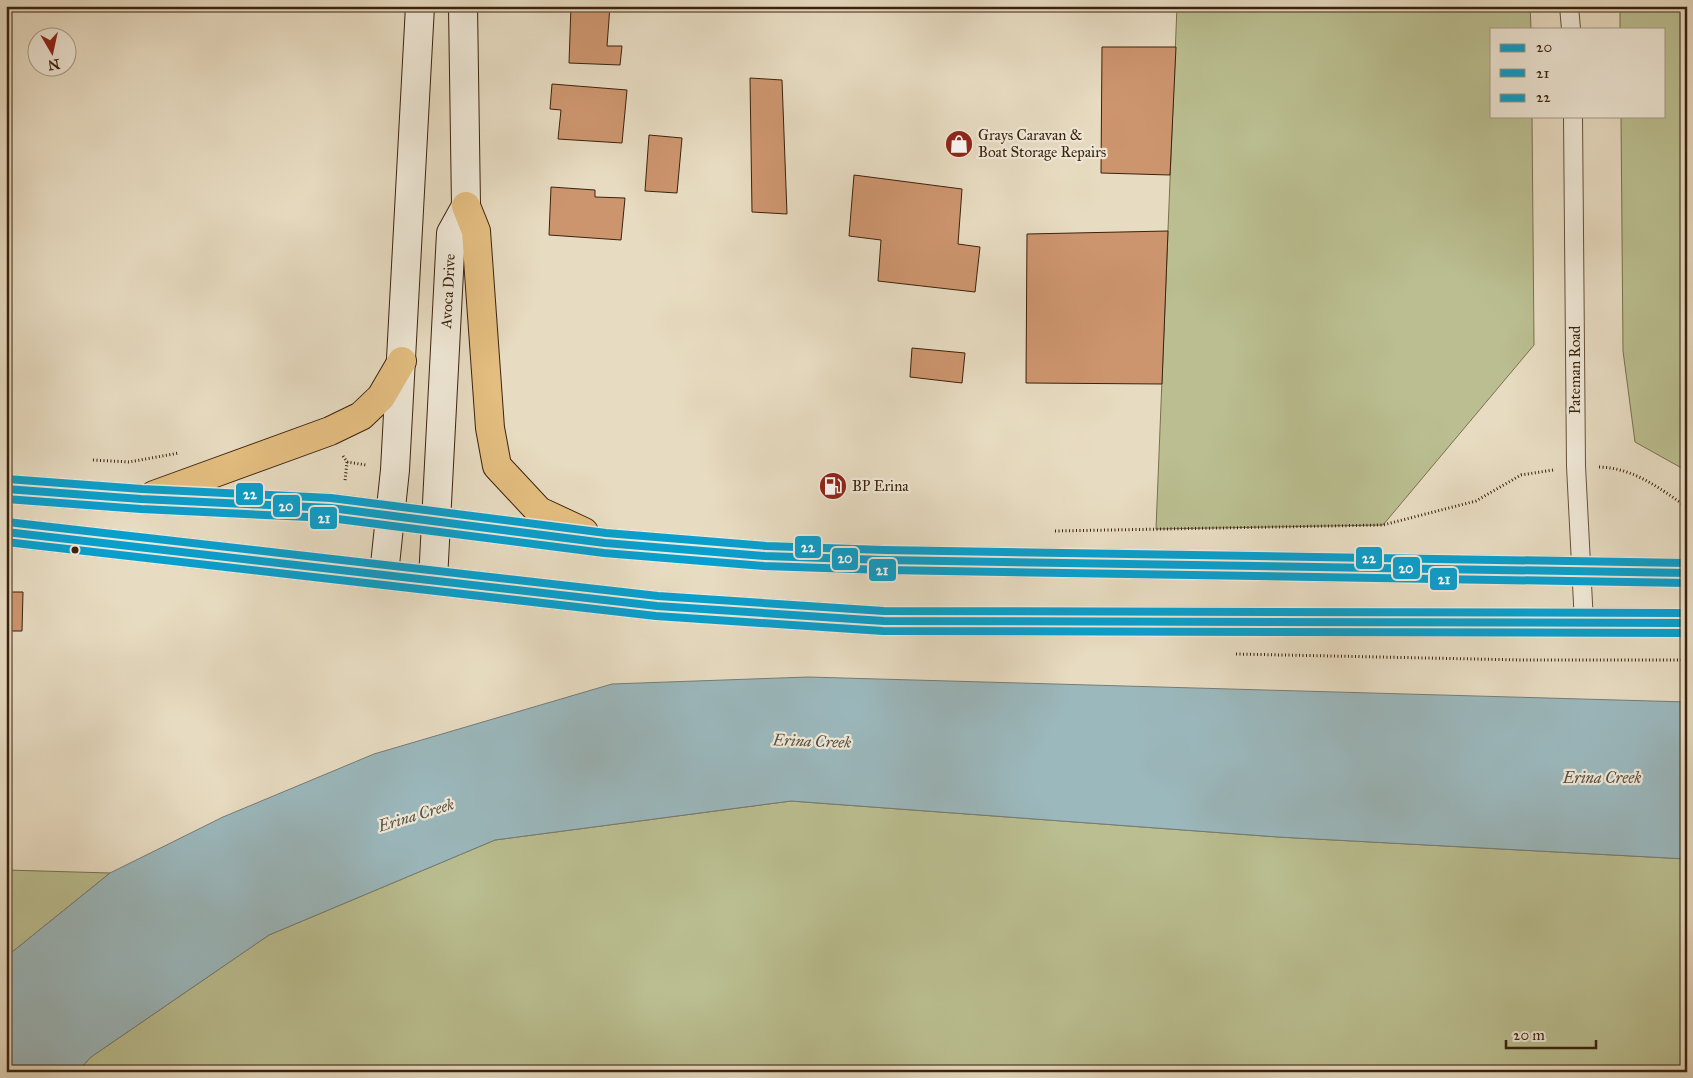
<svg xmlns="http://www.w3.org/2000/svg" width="1693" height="1078" font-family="'IM FELL Great Primer',serif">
	<rect width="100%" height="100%" fill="#e7dbc1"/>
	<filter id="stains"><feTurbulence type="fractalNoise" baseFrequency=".004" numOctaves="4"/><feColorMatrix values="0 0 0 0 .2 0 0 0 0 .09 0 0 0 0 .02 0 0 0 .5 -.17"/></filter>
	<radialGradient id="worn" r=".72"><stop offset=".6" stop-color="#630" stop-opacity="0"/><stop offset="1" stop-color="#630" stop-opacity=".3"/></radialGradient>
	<path fill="#babe90" stroke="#7a704e" d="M1177,6H1530L1531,29H1492V116H1532L1534,345L1383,525L1156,529Z
		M1620,6H1687V471L1635,442L1623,351L1621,116H1664V29H1620Z
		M791,801L1278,837L1687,859V1072H77L91,1057L269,935L495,840Z
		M6,870L110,873L6,957Z"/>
	<path fill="#9bb8bd" stroke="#757c77" d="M808,677L1687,702V859L1278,837L791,801L495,840L269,935L91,1057L77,1072H6V957L110,873L223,817L374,754L612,684Z"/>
	<path fill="#cd956e" stroke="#3b220d" d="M571,6H610L607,46H622L620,65L569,63Z
		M1102,47H1176L1170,175L1101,173Z
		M750,78L782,80L787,214L752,212Z
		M552,84L627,90L622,143L558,139L561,110L550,109Z
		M649,135L682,138L677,193L645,191Z
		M854,175L962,189L958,244L980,247L975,292L878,281L881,240L849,236Z
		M551,187L595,190V197L625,198L621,240L549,235Z
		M1168,231L1162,384L1026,383L1027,234Z
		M912,348L965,353L962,383L910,377Z
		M6,592H23L22,631H6Z"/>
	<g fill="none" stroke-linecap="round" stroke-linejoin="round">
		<defs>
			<path id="lane" d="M1569,6L1571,29
				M1573,116L1576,466L1584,623"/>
			<path id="secondary" d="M384,574L395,470L420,6
				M433,580L451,233L466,206L463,6"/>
			<path id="highway" d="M466,206L476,231L490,428L497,466L539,511L584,532
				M6,489L141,499L331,508L605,543L765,556L884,560L1687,573
				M154,495L330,431L361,416L381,397L402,361
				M6,532L657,606L884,621L1687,623"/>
		</defs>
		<use href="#lane" stroke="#66503a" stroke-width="20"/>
		<use href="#secondary" stroke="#3b220d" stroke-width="30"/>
		<use href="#highway" stroke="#3b220d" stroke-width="30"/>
		<path stroke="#3b220d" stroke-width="3" stroke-dasharray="1 2.5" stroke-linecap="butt" d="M343,456L347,462L345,481
			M93,460L129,462L179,453
			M347,462L366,465
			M1599,467C1634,468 1659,488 1687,507
			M1055,531L1383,525L1476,501L1521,475L1553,470
			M1236,654L1522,660H1687"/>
		<use href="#lane" stroke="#efe8d7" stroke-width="18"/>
		<use href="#secondary" stroke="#efe8d7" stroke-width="28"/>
		<use href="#highway" stroke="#e4be80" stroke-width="28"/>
		<defs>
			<path id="bus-1" d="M6,489L141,499L331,508L605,543L765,556L884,560L1687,573
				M6,532L657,606L884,621L1687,623"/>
			<path id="bus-2" d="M6,499L141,509L330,518L604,553L764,566L884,570L1687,583
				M6,542L656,616L883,631L1687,633"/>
			<path id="bus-3" d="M7,479L142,489L331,498L606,533L766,546L884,550L1687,563
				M7,522L658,596L884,611L1687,613"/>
		</defs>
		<use href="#bus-1" stroke="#efe8d7" stroke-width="11"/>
		<use href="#bus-2" stroke="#efe8d7" stroke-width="11"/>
		<use href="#bus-3" stroke="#efe8d7" stroke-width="11"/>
		<use href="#bus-1" stroke="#099fcd" stroke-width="8"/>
		<use href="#bus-2" stroke="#099fcd" stroke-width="8"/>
		<use href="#bus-3" stroke="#099fcd" stroke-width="8"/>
	</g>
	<defs>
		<symbol id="shop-disc" viewBox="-11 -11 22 22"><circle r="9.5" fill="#8f2418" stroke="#efe8d7"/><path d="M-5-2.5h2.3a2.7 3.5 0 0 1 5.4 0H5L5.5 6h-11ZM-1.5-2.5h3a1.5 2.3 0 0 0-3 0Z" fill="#fff"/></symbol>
		<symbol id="fuel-disc" viewBox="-11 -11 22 22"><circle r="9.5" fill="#8f2418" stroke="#efe8d7"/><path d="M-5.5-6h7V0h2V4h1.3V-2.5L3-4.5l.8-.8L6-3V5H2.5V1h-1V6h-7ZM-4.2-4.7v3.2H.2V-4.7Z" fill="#fff"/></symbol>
	</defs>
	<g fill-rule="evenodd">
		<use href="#shop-disc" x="943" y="128" width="32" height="32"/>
		<use href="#fuel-disc" x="817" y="470" width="32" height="32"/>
	</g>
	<circle fill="#3b220d" stroke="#efe8d7" stroke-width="2" cx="75" cy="550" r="4.5"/>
	<g text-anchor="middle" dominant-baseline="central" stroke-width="4.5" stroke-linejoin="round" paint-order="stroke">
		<g font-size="15" fill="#3b220d" stroke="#efe8d7" text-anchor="start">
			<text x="978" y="135">Grays Caravan &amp;<tspan x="978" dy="17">Boat Storage Repairs</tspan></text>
			<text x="852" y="486">BP Erina</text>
		</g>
		<g font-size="15" fill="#3b220d" stroke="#efe8d7">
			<text transform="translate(448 291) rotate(-87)">Avoca Drive</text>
			<text transform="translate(1575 370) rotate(-90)">Pateman Road</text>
		</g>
		<g font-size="16" font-style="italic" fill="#584f42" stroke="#efe8d7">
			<text transform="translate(812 741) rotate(2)">Erina Creek</text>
			<text x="1602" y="777">Erina Creek</text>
			<text transform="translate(416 815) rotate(-17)">Erina Creek</text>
		</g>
	</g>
	<g stroke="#efe8d7" stroke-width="2">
		<rect x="235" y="482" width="29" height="24" rx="5" fill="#099fcd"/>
		<rect x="272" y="494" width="29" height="24" rx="5" fill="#099fcd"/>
		<rect x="309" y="506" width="29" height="24" rx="5" fill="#099fcd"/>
		<rect x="794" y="535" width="28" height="24" rx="5" fill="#099fcd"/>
		<rect x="1355" y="546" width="28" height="24" rx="5" fill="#099fcd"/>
		<rect x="831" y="547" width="28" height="24" rx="5" fill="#099fcd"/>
		<rect x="1392" y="556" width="29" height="24" rx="5" fill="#099fcd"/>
		<rect x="868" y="558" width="29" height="24" rx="5" fill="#099fcd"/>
		<rect x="1429" y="567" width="29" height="24" rx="5" fill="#099fcd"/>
	</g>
	<g font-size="14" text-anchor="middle" font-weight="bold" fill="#fff">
		<text x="250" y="499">22</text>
		<text x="286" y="511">20</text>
		<text x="324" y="523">21</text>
		<text x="808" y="552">22</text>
		<text x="1369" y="563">22</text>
		<text x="845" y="563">20</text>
		<text x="1406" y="573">20</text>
		<text x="882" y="575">21</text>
		<text x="1444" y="584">21</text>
	</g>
	<rect width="1693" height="1078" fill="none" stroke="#e7dbc1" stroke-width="25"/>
	<rect x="8" y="8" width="1678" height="1063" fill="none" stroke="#3b220d" stroke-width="2.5"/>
	<rect x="12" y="12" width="1668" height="1053" fill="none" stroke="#3b220d"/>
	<rect x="1490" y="28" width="175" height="90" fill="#efe8d7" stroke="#a79986"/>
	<rect x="1500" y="44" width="25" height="8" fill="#099fcd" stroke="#a79986"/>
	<text x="1536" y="52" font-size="15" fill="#3b220d">20</text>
	<rect x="1500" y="69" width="25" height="8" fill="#099fcd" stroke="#a79986"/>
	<text x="1536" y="78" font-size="15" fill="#3b220d">21</text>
	<rect x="1500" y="94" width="25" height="8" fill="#099fcd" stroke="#a79986"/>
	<text x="1536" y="102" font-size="15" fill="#3b220d">22</text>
	<g transform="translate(52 52) rotate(171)"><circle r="24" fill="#efe8d7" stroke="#a79986"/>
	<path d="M0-4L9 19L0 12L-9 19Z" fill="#8f2418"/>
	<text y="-8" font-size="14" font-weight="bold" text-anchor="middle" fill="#3b220d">N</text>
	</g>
	<path d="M1506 1040v8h90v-8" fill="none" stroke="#3b220d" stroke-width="2.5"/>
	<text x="1513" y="1040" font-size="15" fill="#3b220d" stroke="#efe8d7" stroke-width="4" paint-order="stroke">20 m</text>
	<rect width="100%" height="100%" filter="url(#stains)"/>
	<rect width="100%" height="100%" fill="url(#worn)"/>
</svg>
